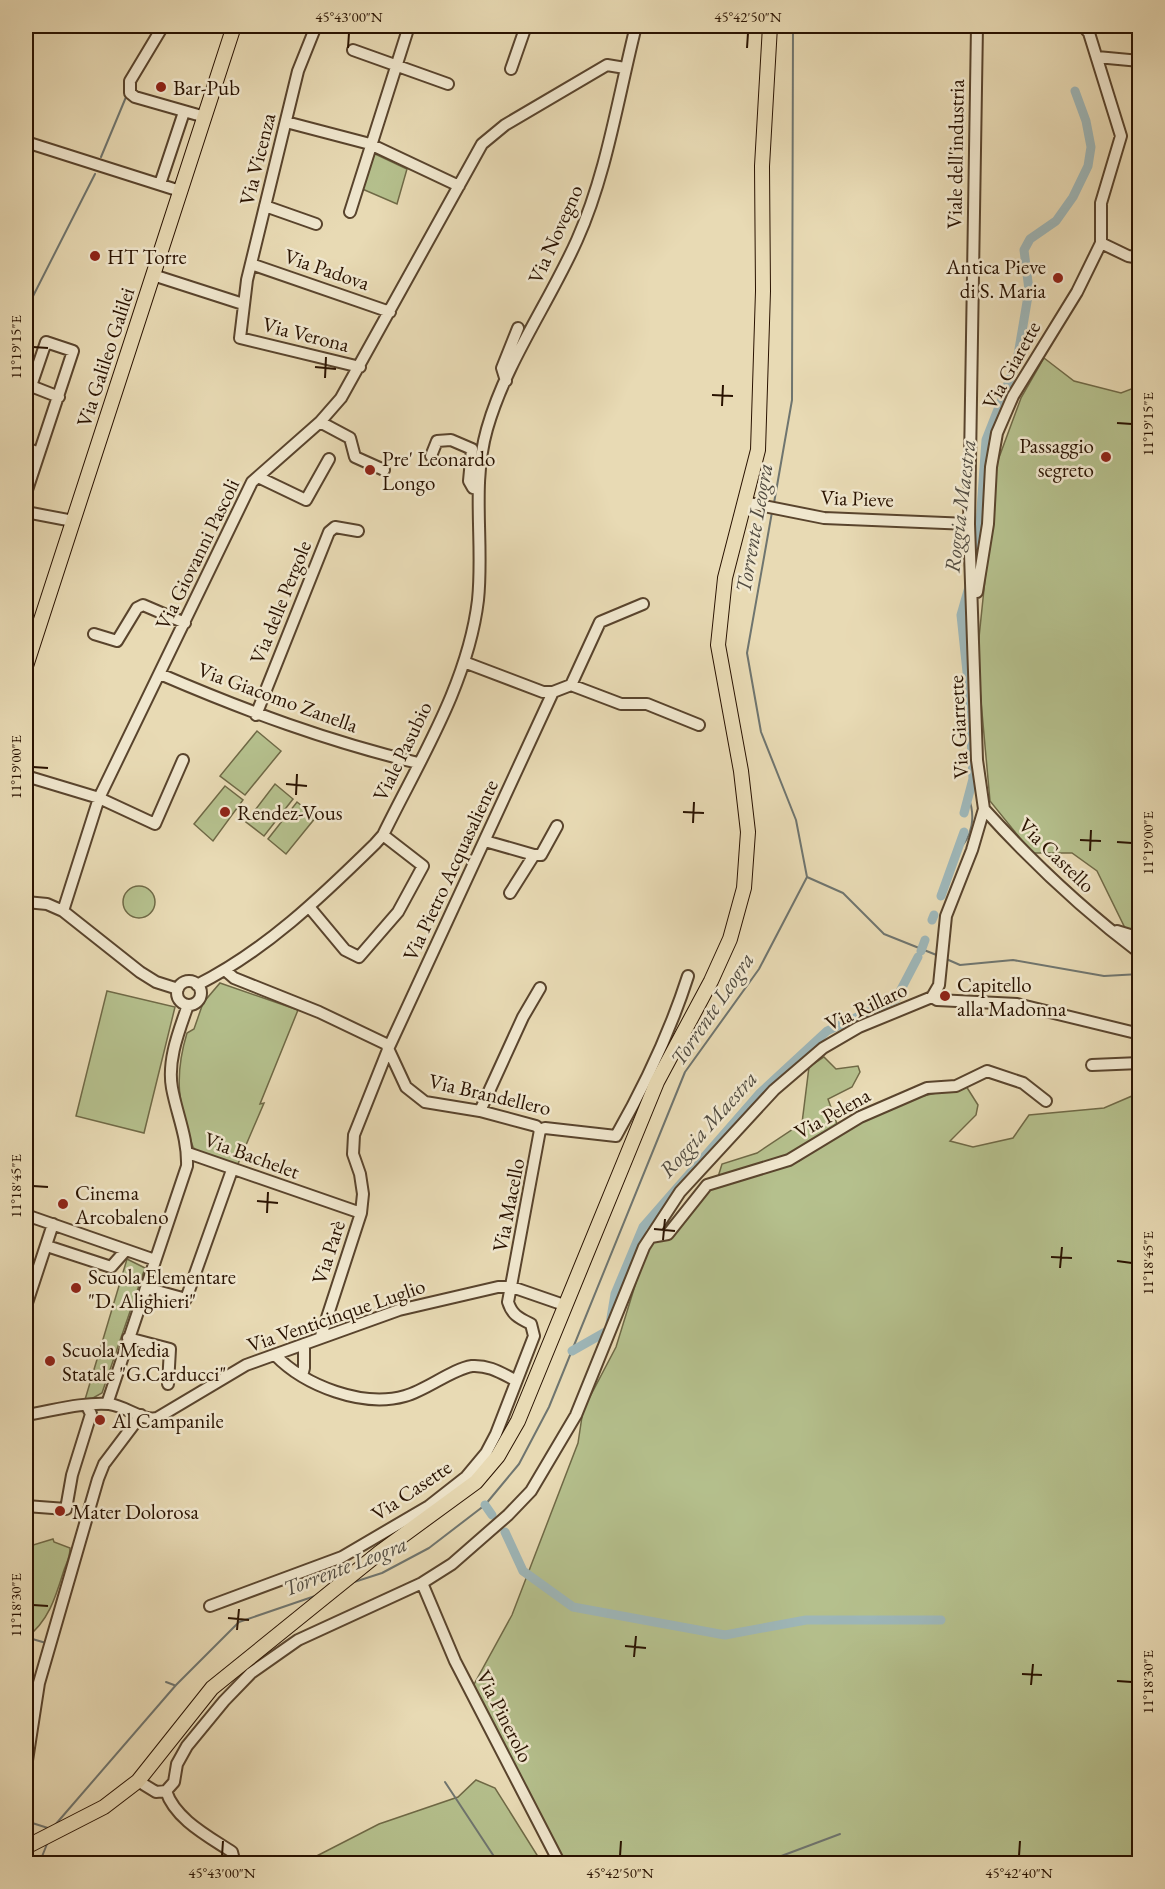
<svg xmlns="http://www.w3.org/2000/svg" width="1165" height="1889" font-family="'EB Garamond',serif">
	<rect width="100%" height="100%" fill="#e8dab4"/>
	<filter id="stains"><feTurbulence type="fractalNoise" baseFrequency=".00333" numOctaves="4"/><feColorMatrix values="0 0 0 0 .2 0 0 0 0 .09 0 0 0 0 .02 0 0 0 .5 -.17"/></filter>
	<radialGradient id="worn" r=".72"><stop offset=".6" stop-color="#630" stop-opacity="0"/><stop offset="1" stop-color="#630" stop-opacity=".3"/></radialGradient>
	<path fill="#b5c08d" stroke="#6f6946" stroke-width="1.5" d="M371,152L407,169L397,204L360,188Z
		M1044,358L1074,381L1121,393L1139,386V937L1128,934L1097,871L1072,853H1032L990,801L977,657L997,463L1021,398Z
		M257,731L281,751L245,795L220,776Z
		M275,784L293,799L264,836L246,822Z
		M225,786L243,800L213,841L194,824Z
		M297,802L316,817L286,854L268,839Z
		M123 902a16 16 0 1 1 32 0a16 16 0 1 1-32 0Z
		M220,983L298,1010L260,1104L264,1103L237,1166L197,1152L193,1147C178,1105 174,1076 187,1033L194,1029L203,1003Z
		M107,991L175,1007L144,1133L76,1116Z
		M824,1057L836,1069L858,1066L860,1072L852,1087L828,1099L837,1124L803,1153L718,1177L722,1164L757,1153L802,1123L809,1067Z
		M966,1086L978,1105L976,1115L950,1141L973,1147L1013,1138L1029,1115L1104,1108L1139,1093V1863H564L472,1688L512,1615L578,1443L583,1410L616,1347L642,1263L661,1226L684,1221L712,1183L799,1161L872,1108Z
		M127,1259L145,1268L102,1393L84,1403Z
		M53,1539L54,1542L70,1548C70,1557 67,1562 64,1570C56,1596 49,1621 26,1638V1592L33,1545Z
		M476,1780L495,1788L542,1863H303L379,1824L458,1797Z"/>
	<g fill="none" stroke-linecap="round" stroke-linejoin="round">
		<path stroke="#6f756f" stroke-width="2" d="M101,157L126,97
			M26,310L95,174
			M774,503L792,400L793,26
			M957,851C973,837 976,816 968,796
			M807,877L843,893L884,934L939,956
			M944,958L960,965L1013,960L1104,976L1140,974
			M351,1583L382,1573L429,1548L485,1505L519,1464L549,1407L685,1072L759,969L807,877L796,820L761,732L747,653L772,512
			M26,1634L29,1638L46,1643
			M166,1682L174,1685
			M445,1782L499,1864
			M26,1821L51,1829
			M55,1825L176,1685L239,1622L318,1595
			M39,1864L47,1844
			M730,1864L776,1858L840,1834"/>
		<path stroke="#9eb7b9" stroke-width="9" d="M972,574L978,552L986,440L1017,361L1029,290L1024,250L1030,239L1056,221L1073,197L1088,166L1091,147L1086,121L1075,91
			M964,813L973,779L969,691L961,615L969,587
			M941,896L964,832
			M932,920L934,915
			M921,951L925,940
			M572,1351L609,1330L615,1294L643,1227L760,1093L827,1031L896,999L918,957
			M485,1505L492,1515
			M505,1532L523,1571L573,1607L725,1635L806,1620H941"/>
		<defs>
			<path id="minor" d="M163,26L130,81V93L135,97L205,117
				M316,26L298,71L247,280L240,338L360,367
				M353,50L448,84
				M1097,57L1140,61
				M511,69L526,26
				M286,122L370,144L459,186
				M26,142L180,191
				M160,184L184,112
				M265,206L316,224
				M350,212L409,26
				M1101,243L1128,256L1140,258
				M251,264L390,312
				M153,275L243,304
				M506,381L502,368L518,328
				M320,422L350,438L355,457L384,470
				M26,448L39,453
				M431,456L437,441L451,440L472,449L469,481L473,488L478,489
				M258,477L306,500L329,459
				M26,493L73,351L46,342L31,386L59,397
				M744,502L824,518L969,524
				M26,512L73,521
				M977,592L988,524L991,467L997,433L1013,396L1077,292L1101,243V203L1121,136L1089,33L1083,26
				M94,634L117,641L137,608L143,605L185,623
				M464,662L543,692H553L571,685L600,622L643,604
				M160,674C246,711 327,741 418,763
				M571,685L621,704H647L699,725
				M256,715L329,532L335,527L358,531
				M26,776L99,798L155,824L183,760
				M984,809C1032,862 1083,910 1140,953
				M485,841L534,855L510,893
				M534,855H541L557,826
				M26,902L47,904L63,911L140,972L156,982L178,989
				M310,908L345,950L359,957L398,912L423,866L383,835
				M63,911L99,798L252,482L320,422L341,398L482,144L505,125L607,65L625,68
				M1117,931L1140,938
				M226,971L234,978L319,1012L386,1044L406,1087L425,1102L480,1111L536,1126L540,1130L545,1128L616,1136C645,1085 670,1032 688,976
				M177 993a12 12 0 1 1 24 0a12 12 0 1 1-24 0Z
				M197,985C265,951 321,897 375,844L383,835C419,761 468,684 478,600C484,543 471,485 487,429C506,362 549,303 577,240C607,173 618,97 636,26
				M932,997L937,1000L1017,1004L1140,1034
				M1092,1065L1140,1063
				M480,1111L523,1017L540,988
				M188,1153L361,1213L321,1336
				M361,1213L363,1194L360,1174L353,1154L354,1135L389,1047L553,692
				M26,1215L155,1260
				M651,1237L668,1234L707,1185L789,1160L860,1117L927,1088L956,1086L987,1071L1023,1083L1046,1101
				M47,1246L111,1267L126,1250
				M146,1288L186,1299L232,1170
				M26,1306L53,1224
				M128,1338L170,1349L168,1384
				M275,1355C305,1386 363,1408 405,1396C427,1390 452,1369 472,1366C489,1365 501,1373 515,1380
				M302,1376L304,1368V1344
				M107,1404L187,1166C188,1138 177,1115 172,1088C167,1060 179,1031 188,1005
				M26,1415C52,1411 82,1402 109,1404C126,1406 141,1421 157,1418L246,1365L399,1310L498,1287H512L564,1305
				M26,1506L66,1509L72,1475L91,1414L87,1406
				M422,1583L455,1661L560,1864
				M210,1606L342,1557L429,1506L466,1477L486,1453L496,1434L534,1336L531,1324C519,1318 512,1315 508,1302L540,1130
				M26,1767L39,1683L98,1479L104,1464L141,1415
				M138,1781L156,1792L166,1791L174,1782L177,1764L187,1746L224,1701L251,1673L298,1640L422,1583L452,1564L508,1515L531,1491L576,1415L644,1247L680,1192L774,1090L823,1048L859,1027L932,997L939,985L946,916L972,850L984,809L977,760L969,524L977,26
				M166,1791C175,1819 208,1836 232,1852L235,1864"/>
			<path id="major" d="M26,666L234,26
				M26,1847L104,1807L138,1781L212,1688L379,1553L476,1482L498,1456L518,1421L657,1082L711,981L730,939L744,888L748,832L741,771L718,645L725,578L758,450L763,291L762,166L770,26"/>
		</defs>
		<use href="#minor" stroke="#59442d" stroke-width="14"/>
		<use href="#major" stroke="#291200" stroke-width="16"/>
		<use href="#minor" stroke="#f0e7ce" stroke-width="10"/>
		<use href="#major" stroke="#e8dab4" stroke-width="14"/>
	</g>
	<path fill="none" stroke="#291200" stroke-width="2" d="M348,48L349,33M747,48L748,33M33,347L48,348M315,367L336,369M325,378L326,357M712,395L733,396M722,406L723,385M1117,423L1132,424M33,767L48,768M286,784L307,786M296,795L297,774M683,812L704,813M693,823L694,802M1080,840L1101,841M1117,842L1132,843M1090,851L1091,830M33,1186L48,1187M257,1201L278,1203M267,1213L268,1192M654,1229L675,1231M663,1240L665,1219M1051,1257L1072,1258M1117,1261L1132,1263M1060,1268L1062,1247M33,1605L48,1606M228,1618L249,1620M237,1630L239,1609M625,1646L646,1648M634,1657L636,1636M1022,1674L1042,1675M1117,1681L1132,1682M1031,1685L1033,1664M222,1856L223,1841M620,1856L621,1841M1019,1856L1020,1841"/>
	<g fill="#8f2418" stroke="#f0e7ce" stroke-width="2">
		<circle cx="161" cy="87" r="6"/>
		<circle cx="95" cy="256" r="6"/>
		<circle cx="1058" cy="278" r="6"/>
		<circle cx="1106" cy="457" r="6"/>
		<circle cx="370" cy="470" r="6"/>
		<circle cx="225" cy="812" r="6"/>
		<circle cx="945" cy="996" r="6"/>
		<circle cx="63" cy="1204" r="6"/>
		<circle cx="76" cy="1288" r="6"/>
		<circle cx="50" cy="1361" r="6"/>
		<circle cx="100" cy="1420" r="6"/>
		<circle cx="60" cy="1511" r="6"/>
	</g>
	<g text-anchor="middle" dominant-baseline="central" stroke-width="5" stroke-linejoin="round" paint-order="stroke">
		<g font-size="21" fill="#291200" stroke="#f0e7ce" text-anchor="start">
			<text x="173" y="87">Bar-Pub</text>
			<text x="107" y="256">HT Torre</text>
			<text x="1046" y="266" text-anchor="end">Antica Pieve<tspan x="1046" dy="24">di S. Maria</tspan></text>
			<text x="1094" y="445" text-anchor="end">Passaggio<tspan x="1094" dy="24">segreto</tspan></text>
			<text x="382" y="458">Pre' Leonardo<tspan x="382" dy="24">Longo</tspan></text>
			<text x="237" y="812">Rendez-Vous</text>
			<text x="957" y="984">Capitello<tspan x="957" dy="24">alla Madonna</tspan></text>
			<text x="75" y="1192">Cinema<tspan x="75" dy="24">Arcobaleno</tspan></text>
			<text x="88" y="1276">Scuola Elementare<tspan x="88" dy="24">"D. Alighieri"</tspan></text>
			<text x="62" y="1349">Scuola Media<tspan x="62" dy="24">Statale "G.Carducci"</tspan></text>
			<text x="112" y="1420">Al Campanile</text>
			<text x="72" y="1511">Mater Dolorosa</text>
		</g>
		<g font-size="21" fill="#291200" stroke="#f0e7ce">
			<text transform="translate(955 154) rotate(-89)">Viale dell'industria</text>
			<text transform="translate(257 159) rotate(-76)">Via Vicenza</text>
			<text transform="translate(555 234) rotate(-66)">Via Novegno</text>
			<text transform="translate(327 269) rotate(19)">Via Padova</text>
			<text transform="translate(306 334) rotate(14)">Via Verona</text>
			<text transform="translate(105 357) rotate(-72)">Via Galileo Galilei</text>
			<text transform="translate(1011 365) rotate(-61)">Via Giarette</text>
			<text transform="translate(857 498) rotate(2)">Via Pieve</text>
			<text transform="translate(197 554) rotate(-64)">Via Giovanni Pascoli</text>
			<text transform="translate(280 602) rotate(-68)">Via delle Pergole</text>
			<text transform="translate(278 697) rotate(20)">Via Giacomo Zanella</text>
			<text transform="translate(958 727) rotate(-93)">Via Giarrette</text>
			<text transform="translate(402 751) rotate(-64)">Viale Pasubio</text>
			<text transform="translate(1057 855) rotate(44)">Via Castello</text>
			<text transform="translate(450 870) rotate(-65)">Via Pietro Acquasaliente</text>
			<text transform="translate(866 1006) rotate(-25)">Via Rillaro</text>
			<text transform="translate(490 1094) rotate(13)">Via Brandellero</text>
			<text transform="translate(832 1113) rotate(-29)">Via Pelena</text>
			<text transform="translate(252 1155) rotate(20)">Via Bachelet</text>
			<text transform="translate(508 1205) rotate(-79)">Via Macello</text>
			<text transform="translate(328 1252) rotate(-72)">Via Parè</text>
			<text transform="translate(336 1315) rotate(-19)">Via Venticinque Luglio</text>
			<text transform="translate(411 1490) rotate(-34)">Via Casette</text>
			<text transform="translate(505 1716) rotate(63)">Via Pinerolo</text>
		</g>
		<g font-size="22" font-style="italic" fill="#524c41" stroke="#f0e7ce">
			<text transform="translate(960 506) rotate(-83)">Roggia Maestra</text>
			<text transform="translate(754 528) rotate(-80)">Torrente Leogra</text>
			<text transform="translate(712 1009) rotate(-56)">Torrente Leogra</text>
			<text transform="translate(708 1124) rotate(-48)">Roggia Maestra</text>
			<text transform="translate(345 1566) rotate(-21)">Torrente Leogra</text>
		</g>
	</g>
	<rect width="1165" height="1889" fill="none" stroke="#e8dab4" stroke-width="66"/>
	<rect x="33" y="33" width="1099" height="1823" fill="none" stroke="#291200" stroke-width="2"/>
	<g font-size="15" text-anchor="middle" fill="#291200">
		<text x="349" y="22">45°43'00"N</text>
		<text x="748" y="22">45°42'50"N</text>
		<text transform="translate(16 347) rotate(-90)" y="5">11°19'15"E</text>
		<text transform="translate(1148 424) rotate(-90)" y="5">11°19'15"E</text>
		<text transform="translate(16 767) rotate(-90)" y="5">11°19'00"E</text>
		<text transform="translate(1148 843) rotate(-90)" y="5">11°19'00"E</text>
		<text transform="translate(16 1186) rotate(-90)" y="5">11°18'45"E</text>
		<text transform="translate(1148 1263) rotate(-90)" y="5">11°18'45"E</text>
		<text transform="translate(16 1605) rotate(-90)" y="5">11°18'30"E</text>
		<text transform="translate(1148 1682) rotate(-90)" y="5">11°18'30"E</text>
		<text x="222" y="1878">45°43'00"N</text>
		<text x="620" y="1878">45°42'50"N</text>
		<text x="1019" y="1878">45°42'40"N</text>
	</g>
	<rect width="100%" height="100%" filter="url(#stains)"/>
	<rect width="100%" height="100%" fill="url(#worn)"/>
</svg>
